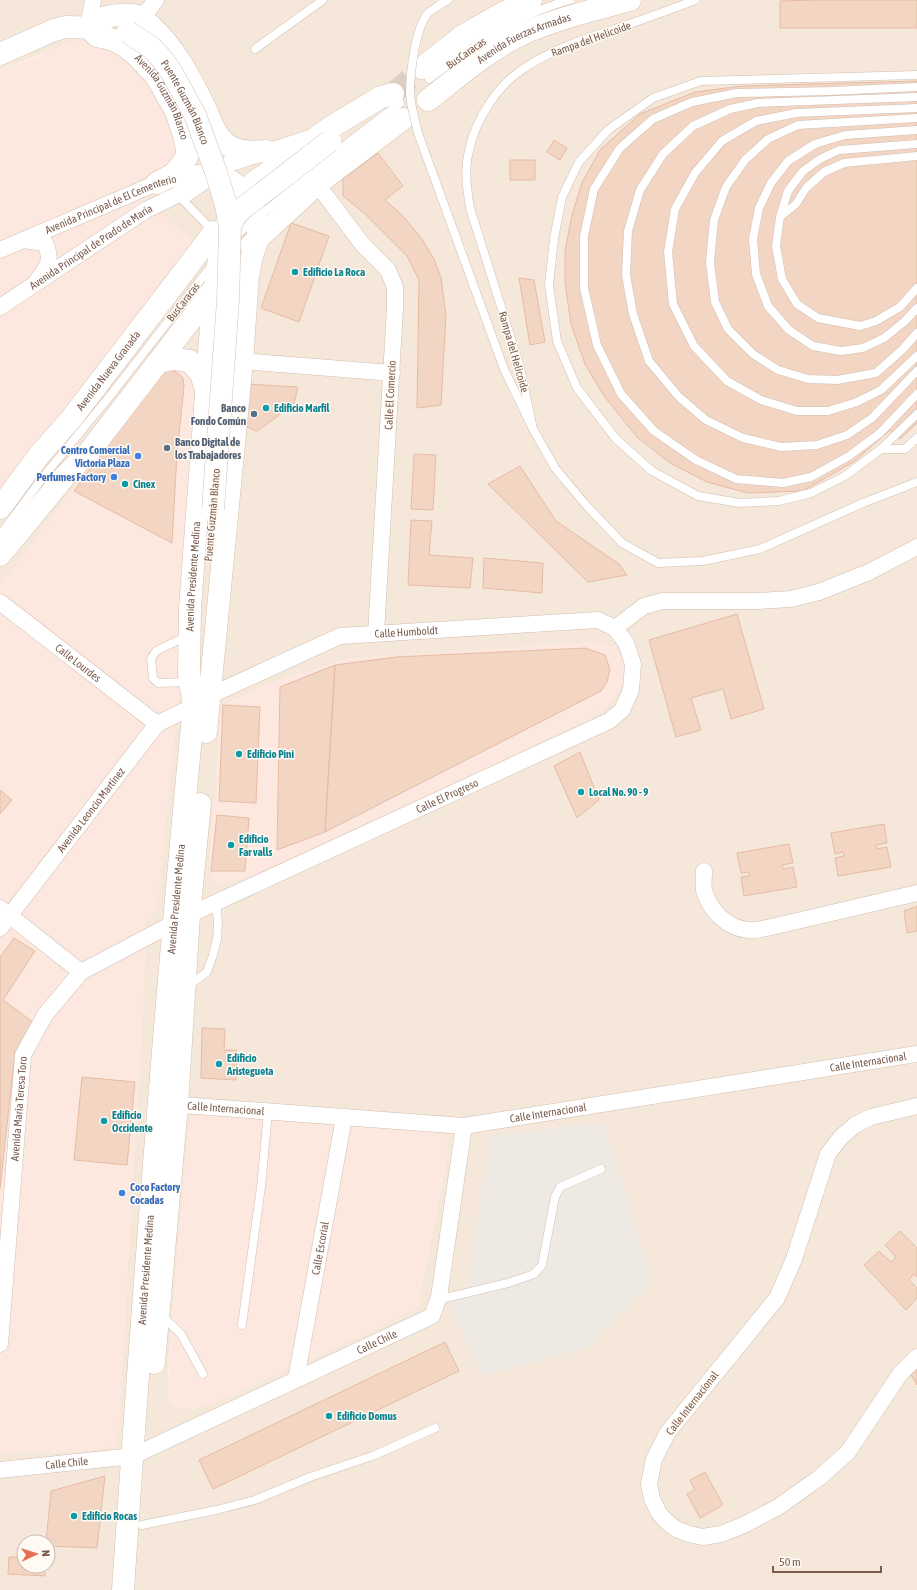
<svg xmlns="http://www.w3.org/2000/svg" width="917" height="1590" font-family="'Asap Condensed',sans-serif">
	<rect width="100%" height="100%" fill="#fdf6ec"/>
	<path fill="#f5e8da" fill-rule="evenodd" d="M0,0H917V1590H0V1453L89,1451L118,1437L144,980L145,922L153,915L185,643L22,557L0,585V495L128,185L137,181L75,41L0,70ZM352,658L588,720L558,732L420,802L256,875L222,709L235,700L282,679ZM191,1118L430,1131L447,1156L418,1304L414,1309L369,1332L229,1396L193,1409L168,1401V1375L189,1125ZM24,1542H48V1566H24Z"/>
	<path fill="#fde8e0" d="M89,39L133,53L182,142L174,160L159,170L128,185L199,246L0,495V70L34,58L61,46L75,41Z
		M170,361L196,377L185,643L177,706L158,905L153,915L145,922L144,980L118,1437L116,1445L89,1451L0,1453V585Z
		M592,642H603L612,646L620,654L625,666L624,679L619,692L607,706L588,720L558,732L420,802L256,875L230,883H221L216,882L211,876L209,868L220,715L222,709L228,704L282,679L352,658Z
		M209,1114L327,1125L430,1131L443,1135L448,1142V1148L418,1304L414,1309L369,1332L229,1396L193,1409H177L168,1401L167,1394L189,1125L191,1118L197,1115Z"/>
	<path fill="#efe9e4" d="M603,1122L653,1282L587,1348L483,1376L447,1301L467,1286L490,1136Z"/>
	<path fill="#f3d5c3" stroke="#e6bba3" d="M815,0H917V28H780V1Z
		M917,81V423L900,439L890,430L855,461L803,491L748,493L707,482L670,463L637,437L604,396L585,364L571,324L565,283V251L572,215L582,183L600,150L640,114L695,92L742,86Z
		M554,140L567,148L560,160L547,152Z
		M378,153L403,186L385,200L402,215L422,239L434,259L441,278L446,315L441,405L417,408L419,280L407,256L365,214L343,196V179Z
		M510,160H535V180H510Z
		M291,223L329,236L299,322L261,308Z
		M519,278L534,280L545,342L530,345Z
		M169,369L178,373L183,378L184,386L177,454L172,543L74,491L161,371Z
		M247,384L298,387L293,407L282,409L278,416L257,431L244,426Z
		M414,454L436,455L433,510L411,509Z
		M520,466L556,521L619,564L627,575L588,582L488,484Z
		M411,520L432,521L429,555L473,558L470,588L408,585Z
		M484,558L543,563L542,593L483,588Z
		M737,614L764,709L731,719L723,689L691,698L701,730L676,737L649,640Z
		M585,648L605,655L610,669L607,682L601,691L325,832L335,665L396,657Z
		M335,665L325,832L277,850L280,687Z
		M223,705L260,707L256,803L219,801Z
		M580,752L599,800L577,818L554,766Z
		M0,790L12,800L0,814Z
		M217,815L249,818L245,871H211Z
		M884,824L887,843L876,845L877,849L887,847L891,867L838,876L835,858L844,856L843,852L835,854L831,833Z
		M789,844L793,863L782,865L783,869L793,867L797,887L744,896L741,877L749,876V872L741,873L737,853Z
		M917,906V931L907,933L904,911Z
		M14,938L35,951L3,1000L33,1022L15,1052L0,1189V957Z
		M202,1028L225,1029L224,1050H237L236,1080L201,1078Z
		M82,1077L135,1082L127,1165L74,1160Z
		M900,1231L917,1248V1277L914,1274L909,1280L917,1288V1298L906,1310L864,1265L879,1251L891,1262L896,1257L885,1245Z
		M445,1342L459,1371L213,1489L199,1460Z
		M917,1368V1385L910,1373Z
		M705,1472L723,1505L700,1518L687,1494L695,1490L690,1480Z
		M105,1476L97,1548L48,1546V1542H46L51,1491Z
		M9,1557H24V1566H45V1576L8,1574Z"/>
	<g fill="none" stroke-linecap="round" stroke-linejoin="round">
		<path stroke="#dcd0c4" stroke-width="22" stroke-dasharray="22 11" stroke-linecap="butt" d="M393,94L422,68"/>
		<defs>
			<path id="lane" d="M441,4L448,0
				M255,49L323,0
				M917,75L701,81L653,98L608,130L579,162L562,197L554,239L549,285L557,341L577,388L616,439L652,471L698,496L740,503L779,501L811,493L845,476L881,449L917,414
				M429,79C471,47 517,14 570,0
				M917,87L830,91L737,93L692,102L653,119L620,148L594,189L584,236V288L597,345L621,394L654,431L696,460L736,479L783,483L811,477L849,456L880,433L917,394
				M917,97L758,103L730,109L693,126L663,154L640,190L628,231L626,275L633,314L649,361L679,397L706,420L743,438L781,447L817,445L847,435L872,418L917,371
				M917,108L796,113L756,121L722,141L695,173L675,209L668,252L673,304L694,346L727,381L761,400L797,411H828L857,402L881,390L917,356
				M917,118L798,125L768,139L745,160L726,187L714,220L710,262L715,302L728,329L753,354L778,370L808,379L837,380L876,373L903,349L917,333
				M917,130L845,135L815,144L788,161L771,183L759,208L753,239L756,274L768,306L789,330L813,346L841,351L863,348L884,338L905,321L917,308
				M917,144L839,150L820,159L803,171L788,191L780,217L776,246L782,279L797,304L818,318L860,326L876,321L900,307L917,288
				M178,195L213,231
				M781,216L796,204L806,188L824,172L844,163L917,156
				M234,239L239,233L344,146L400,103
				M504,369L533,429L555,468L585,504L622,543L658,563L703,561L760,549L863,503L917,482
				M533,429L520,367L470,208C467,189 464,169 469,151C475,120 497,86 523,69C552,49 585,39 618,28C644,19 670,10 695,0
				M881,449H905L917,438
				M0,535L44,476L110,396L212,265
				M187,636L156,651L151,659L153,678L158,683L190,682
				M188,986L207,972L213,955L217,939L218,923L216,902
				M437,1300L508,1283L534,1274L542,1265L555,1197L560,1187L601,1169
				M161,1315L181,1334L203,1374
				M242,1325L261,1187L268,1112
				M142,1525L216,1510L255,1500L310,1477L375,1455L435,1428"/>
			<g id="street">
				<path d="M142,18L156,0"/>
				<path d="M88,27L93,0"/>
				<path d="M228,164L307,139"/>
				<path d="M213,169C226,174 236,179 245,190"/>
				<path d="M317,184L363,245L388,270L395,287V308L376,633"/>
				<path d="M23,240L45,243C52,259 49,266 38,279"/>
				<path id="s1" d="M0,250L157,183L202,172"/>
				<path id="s2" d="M0,307L146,210L185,191L194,188"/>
				<path d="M242,361L392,373"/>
				<path id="s3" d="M0,602L157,724"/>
				<path d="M615,628L644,606L663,601H758L791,599L819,592L869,572L917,547"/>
				<path d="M704,871C704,877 703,884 704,890C709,910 727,928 748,930C754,931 761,929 767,928L917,893"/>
				<path d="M0,908L81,972"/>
				<path id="s4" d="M0,928L157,724L194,706L209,696L340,636L598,620L615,628"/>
				<path id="s5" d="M168,1104L464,1126L917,1054"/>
				<path d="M917,1106L871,1117L855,1125L841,1137L828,1154L794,1259L777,1298L668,1432L654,1459L649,1484L652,1499L659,1513L667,1522L676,1529L689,1534L703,1537L721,1534L744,1525L778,1507L819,1478L848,1452L900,1374L917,1357"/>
				<path id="s6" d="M0,1344L23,1055L45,1015L81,972L189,915L609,721L622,710L631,690L633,664L626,643L615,628"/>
				<path id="s7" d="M296,1379L344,1118"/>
				<path id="s8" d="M0,1470L133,1456L432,1316L439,1297L464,1126"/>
			</g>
			<g id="secondary">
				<path d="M88,27C98,19 108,15 121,15C128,14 136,15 142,18C145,20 148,24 151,26C175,48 191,78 205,108C211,121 215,135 226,144C238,153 253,152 267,151"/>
				<path id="s9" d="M88,27L97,36L111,39L125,46L136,55L156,76L176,111L185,139L187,149V157L174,174L157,183"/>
				<path d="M0,54L54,30L66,27L101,28"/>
				<path d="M422,68L464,35L501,14L531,0"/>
				<path id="s10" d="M428,100C458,77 487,51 520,35C555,19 594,10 630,0"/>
				<path d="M185,191L207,176"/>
				<path d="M251,245L317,184L403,119"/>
				<path d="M158,362L174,359L190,361L201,374L206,390"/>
				<path id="s11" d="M0,508L40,454L71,419L173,286L214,232"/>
				<path d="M0,555L66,475L89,452L199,309L214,288"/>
				<path d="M206,732L242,361L248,276L252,256L258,239V230L254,209L245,190"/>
				<path d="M154,1363L177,1105L189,915L200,804"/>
				<path id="s12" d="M123,1590C143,1295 165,1000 194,706L189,674L190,608L212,314L219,257L230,209L252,184L328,129L381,97L393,94"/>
			</g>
		</defs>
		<use href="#lane" stroke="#d1beb0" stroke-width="9"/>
		<use href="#street" stroke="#d1beb0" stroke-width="17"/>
		<use href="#secondary" stroke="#d6c0b0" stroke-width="23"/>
		<use href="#lane" stroke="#fff" stroke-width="8"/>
		<use href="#street" stroke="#fff" stroke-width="16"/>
		<use href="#secondary" stroke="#fff" stroke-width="22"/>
		<defs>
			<path id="lane-bridge" d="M441,4C437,7 432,10 428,13C415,29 410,73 410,94C411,107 415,120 418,133L504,369"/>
			<g id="secondary-bridge">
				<path id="s13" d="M128,32L152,48L162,59L172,73L195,115L216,172L226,205L230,227L228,301L213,509"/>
				<path d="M230,227L235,216L243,208L330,141"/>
			</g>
		</defs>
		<use href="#lane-bridge" stroke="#d1beb0" stroke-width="9" stroke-linecap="butt"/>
		<use href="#secondary-bridge" stroke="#d6c0b0" stroke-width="23" stroke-linecap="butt"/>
		<use href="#lane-bridge" stroke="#fff" stroke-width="8"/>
		<use href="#secondary-bridge" stroke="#fff" stroke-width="22"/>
	</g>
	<g fill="#0f9aa8" stroke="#fffaf3" stroke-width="1.5">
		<circle cx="295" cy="272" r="4"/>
		<circle cx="266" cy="408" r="4"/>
		<circle cx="125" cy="484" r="4"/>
		<circle cx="239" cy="754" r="4"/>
		<circle cx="581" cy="792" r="4"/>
		<circle cx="231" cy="845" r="4"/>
		<circle cx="219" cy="1064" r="4"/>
		<circle cx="104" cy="1121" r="4"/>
		<circle cx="329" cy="1416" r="4"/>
		<circle cx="74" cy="1516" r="4"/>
	</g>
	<g fill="#5c6f8a" stroke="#fffaf3" stroke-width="1.5">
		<circle cx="254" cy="414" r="4"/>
		<circle cx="167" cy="448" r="4"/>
	</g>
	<g fill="#3f7fe0" stroke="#fffaf3" stroke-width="1.5">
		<circle cx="138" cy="456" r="4"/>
		<circle cx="114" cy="477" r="4"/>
		<circle cx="122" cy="1193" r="4"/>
	</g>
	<g text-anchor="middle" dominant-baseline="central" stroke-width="3" stroke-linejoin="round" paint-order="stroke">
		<g font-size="11" fill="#7a5c4d" stroke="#fffaf3">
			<text transform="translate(591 39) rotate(-20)">Rampa del Helicoide</text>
			<text stroke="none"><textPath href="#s10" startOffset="115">Avenida Fuerzas Armadas</textPath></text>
			<text transform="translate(466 53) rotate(-35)">BusCaracas</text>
			<text stroke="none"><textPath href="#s9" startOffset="107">Avenida Guzmán Blanco</textPath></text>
			<text stroke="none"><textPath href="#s13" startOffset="93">Puente Guzmán Blanco</textPath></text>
			<text stroke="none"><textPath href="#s1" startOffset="120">Avenida Principal de El Cementerio</textPath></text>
			<text stroke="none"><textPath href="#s2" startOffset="109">Avenida Principal de Prado de María</textPath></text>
			<text transform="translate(183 302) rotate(-52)">BusCaracas</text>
			<text transform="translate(514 352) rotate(74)">Rampa del Helicoide</text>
			<text stroke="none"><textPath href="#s11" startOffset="175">Avenida Nueva Granada</textPath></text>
			<text transform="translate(390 395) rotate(-87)">Calle El Comercio</text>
			<text transform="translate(212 515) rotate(-85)">Puente Guzmán Blanco</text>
			<text stroke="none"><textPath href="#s12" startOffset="1017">Avenida Presidente Medina</textPath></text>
			<text stroke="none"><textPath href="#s4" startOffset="527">Calle Humboldt</textPath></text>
			<text stroke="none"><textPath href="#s3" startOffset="99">Calle Lourdes</textPath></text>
			<text stroke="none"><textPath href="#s6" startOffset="798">Calle El Progreso</textPath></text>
			<text stroke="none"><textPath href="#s4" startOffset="149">Avenida Leoncio Martínez</textPath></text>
			<text stroke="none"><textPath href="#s12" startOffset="693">Avenida Presidente Medina</textPath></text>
			<text stroke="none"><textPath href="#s5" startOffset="706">Calle Internacional</textPath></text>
			<text stroke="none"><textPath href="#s6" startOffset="236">Avenida María Teresa Toro</textPath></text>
			<text stroke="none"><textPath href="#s5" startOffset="58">Calle Internacional</textPath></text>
			<text stroke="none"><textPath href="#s5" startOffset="382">Calle Internacional</textPath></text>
			<text stroke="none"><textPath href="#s7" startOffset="133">Calle Escorial</textPath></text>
			<text stroke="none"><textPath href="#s12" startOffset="321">Avenida Presidente Medina</textPath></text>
			<text stroke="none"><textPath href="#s8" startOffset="403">Calle Chile</textPath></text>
			<text transform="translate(692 1403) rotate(-52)">Calle Internacional</text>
			<text stroke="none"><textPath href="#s8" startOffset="67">Calle Chile</textPath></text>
		</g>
		<g font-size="11" font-weight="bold" fill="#0d838f" stroke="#fffaf3" text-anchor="start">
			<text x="303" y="272">Edificio La Roca</text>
			<text x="274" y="408">Edificio Marfil</text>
			<text x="133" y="484">Cinex</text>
			<text x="247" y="754">Edificio Pini</text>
			<text x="589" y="792">Local No. 90 - 9</text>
			<text x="239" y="839">Edificio<tspan x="239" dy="13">Far valls</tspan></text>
			<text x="227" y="1058">Edificio<tspan x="227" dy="13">Aristegueta</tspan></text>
			<text x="112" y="1115">Edificio<tspan x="112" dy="13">Occidente</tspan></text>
			<text x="337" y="1416">Edificio Domus</text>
			<text x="82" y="1516">Edificio Rocas</text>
		</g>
		<g font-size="11" font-weight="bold" fill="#4e5e75" stroke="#fffaf3" text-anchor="end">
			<text x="246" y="408">Banco<tspan x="246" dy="13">Fondo Común</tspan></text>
			<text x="175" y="442" text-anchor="start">Banco Digital de<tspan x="175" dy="13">los Trabajadores</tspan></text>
		</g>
		<g font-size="11" font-weight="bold" fill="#366cbe" stroke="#fffaf3" text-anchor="end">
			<text x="130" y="450">Centro Comercial<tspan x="130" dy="13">Victoria Plaza</tspan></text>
			<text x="106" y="477">Perfumes Factory</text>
			<text x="130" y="1187" text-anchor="start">Coco Factory<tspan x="130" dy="13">Cocadas</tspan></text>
		</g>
	</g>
	<g transform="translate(36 1554) rotate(86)"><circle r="19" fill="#fffaf3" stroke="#cabbb1"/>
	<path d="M0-3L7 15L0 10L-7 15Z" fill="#e76f51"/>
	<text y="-6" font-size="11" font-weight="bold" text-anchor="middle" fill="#7a5c4d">N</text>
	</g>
	<path d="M773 1566v6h108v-6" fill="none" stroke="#7a5c4d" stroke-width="2"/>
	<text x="779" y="1566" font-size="12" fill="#7a5c4d" stroke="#fffaf3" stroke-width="3" paint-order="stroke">50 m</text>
</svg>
